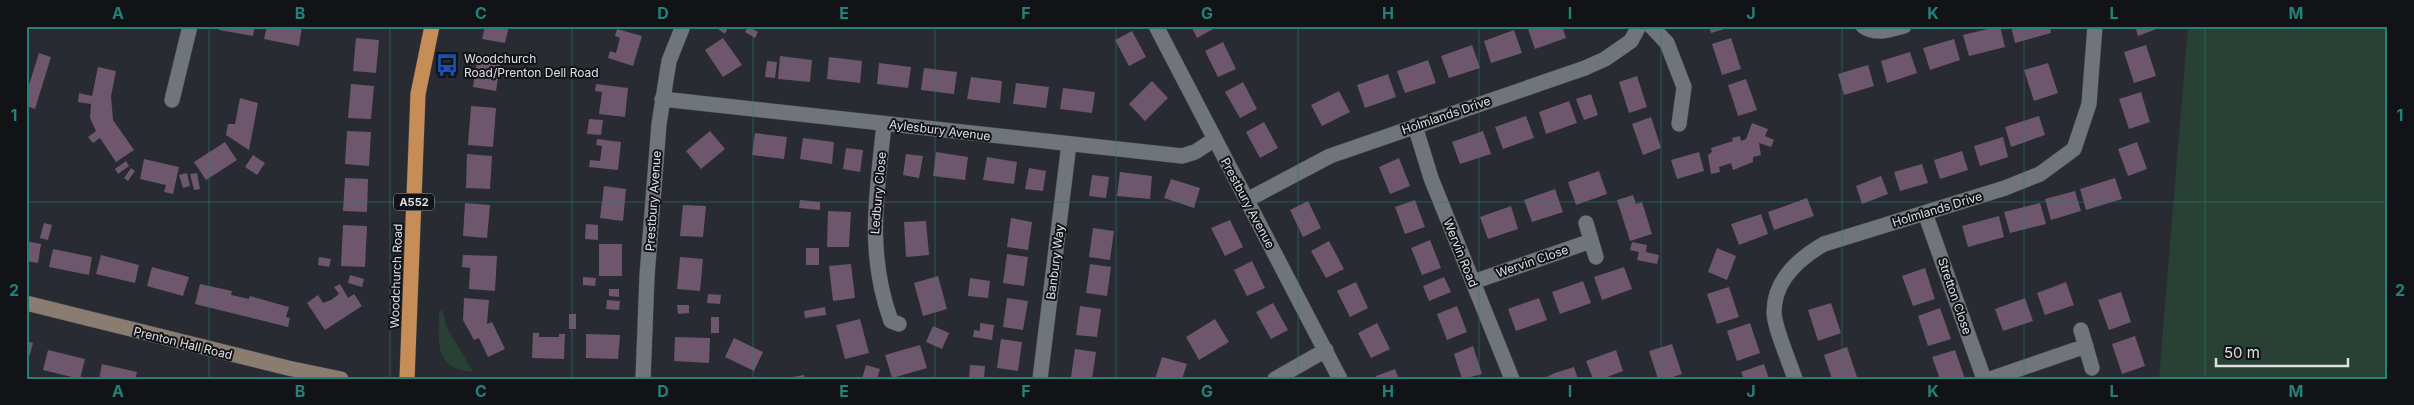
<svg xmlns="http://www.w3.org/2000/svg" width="2414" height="405" font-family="Inter,sans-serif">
	<rect width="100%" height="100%" fill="#282b31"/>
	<path fill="#294135" d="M2188,26H2388V379H2159Z
		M439,311H443L446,326L473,372C433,369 439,342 439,311Z"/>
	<path fill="#6e576d" d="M219,26H255L253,36L219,30Z
		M267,26H302L299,46L264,39Z
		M485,26H509L505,43L482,39Z
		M714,26H726L728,27L725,34Z
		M748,26L758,32L755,38L745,32Z
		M1191,26H1215V28L1197,38Z
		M1527,26H1562L1566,38L1535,49Z
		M1709,26H1731V27L1711,33Z
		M2000,26L2005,47L1969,56L1963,35Z
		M2011,26H2050L2051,33L2015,43Z
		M2135,26H2159V28L2138,36Z
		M617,29L642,36L633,66L608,58L610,51L616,53L620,38L615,36Z
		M1514,30L1522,53L1491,63L1484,41Z
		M1132,31L1146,57L1129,66L1115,40Z
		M356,38L379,40L376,73L353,71Z
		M723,38L742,65L723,77L705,50Z
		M1731,38L1741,69L1722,75L1712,44Z
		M1954,39L1960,60L1930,70L1923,48Z
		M1223,42L1236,69L1218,77L1205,51Z
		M1472,45L1480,68L1449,78L1441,56Z
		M2146,45L2156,76L2134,83L2124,52Z
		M1910,52L1917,73L1887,83L1881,61Z
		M39,53L51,57L35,109L26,106V94Z
		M478,54L501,58L496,91L473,87Z
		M780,56L812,60L810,82L778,79Z
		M829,57L862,61L860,83L827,79Z
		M1428,60L1436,83L1405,93L1397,71Z
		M767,61L777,62L775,78L765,77Z
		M879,63L911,67L908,88L877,84Z
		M2048,63L2058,93L2034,101L2024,70Z
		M1868,65L1874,86L1844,95L1838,74Z
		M98,67L116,71L111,96L113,120L134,150L116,162L100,138L93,143L88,137L96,131L90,118L91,104L78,102L79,93L92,96Z
		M924,68L957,72L954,94L921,90Z
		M1388,74L1396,97L1365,108L1357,85Z
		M1637,76L1647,107L1629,113L1619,82Z
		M971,77L1002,81L1000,103L967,99Z
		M1746,79L1757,110L1738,116L1728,85Z
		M1152,81L1168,98L1145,121L1129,104Z
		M1243,82L1257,109L1240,118L1225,92Z
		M1016,83L1049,87L1046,108L1013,104Z
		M351,84L374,86L371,119L348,118Z
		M596,84L628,88L625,117L599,114L602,92L595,91Z
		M1063,88L1095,92L1092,113L1060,109Z
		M1339,91L1350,112L1322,126L1311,105Z
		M2141,92L2150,122L2129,129L2119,99Z
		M1591,94L1598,115L1584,120L1576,99Z
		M240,98L258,103L249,150L226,135L228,124H235Z
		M1569,101L1577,123L1546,134L1539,112Z
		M471,106L496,108L493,147L468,145Z
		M1526,116L1534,138L1503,149L1495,127Z
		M2039,116L2045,135L2011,147L2005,127Z
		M1651,117L1661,148L1643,155L1632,124Z
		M589,119L603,120L601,135L587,134Z
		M1264,122L1278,148L1260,158L1246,132Z
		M1752,123L1768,129L1765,136L1774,140L1771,147L1759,143L1761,155L1753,157V162L1733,170L1731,163L1719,167L1720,172L1711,174L1708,155L1712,152L1711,148L1733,141L1732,138L1740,136L1741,141L1746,139Z
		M347,131L371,132L369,166L345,164Z
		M710,131L725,149L701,169L686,151Z
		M1483,131L1491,154L1460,164L1452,142Z
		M755,133L787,137L784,159L752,155Z
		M2003,137L2008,157L1980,166L1974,146Z
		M803,138L834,142L832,164L800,159Z
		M597,139L621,142L618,170L589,167L590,160L600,161L602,146L596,145Z
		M225,142L237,160L206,180L194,162Z
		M2137,142L2147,169L2128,176L2118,149Z
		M846,148L863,150L860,172L843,169Z
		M1962,151L1968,170L1940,179L1934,160Z
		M936,152L968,157L965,180L933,176Z
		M1699,152L1704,171L1677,179L1671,160Z
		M467,154L492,156L490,189L466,188Z
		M906,154L923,156L919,178L903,175Z
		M253,155L265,163L257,175L245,167Z
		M987,157L1017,162L1014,184L983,180Z
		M1399,158L1410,186L1390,194L1379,167Z
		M144,159L179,167L173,194L164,192L166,185L140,179Z
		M126,161L129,166L118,174L115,169Z
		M1922,164L1928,183L1900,191L1894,172Z
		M131,168L135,171L128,181L124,178Z
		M1029,168L1046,171L1043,191L1025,189Z
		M1599,171L1607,194L1576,205L1568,182Z
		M1120,172L1152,176L1150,199L1117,196Z
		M187,173L190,186L183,188L179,175Z
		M197,173L200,189L194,190L190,174Z
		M1092,175L1109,177L1106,198L1089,196Z
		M1881,176L1888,194L1862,204L1856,186Z
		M345,178L368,179L367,212L343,211Z
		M2115,178L2122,199L2086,210L2080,189Z
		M1171,179L1200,188L1194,208L1164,198Z
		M604,186L626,189L623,221L600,218Z
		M1555,189L1563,212L1532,222L1524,200Z
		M2075,191L2081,211L2051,220L2045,199Z
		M1633,195L1636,204L1642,202L1652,234L1630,241L1617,200Z
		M1807,198L1814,216L1774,230L1768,212Z
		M800,200L820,202V210L799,208Z
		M1415,200L1425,227L1405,234L1395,207Z
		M1308,201L1321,228L1303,237L1290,210Z
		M465,203L490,205L487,238L463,236Z
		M2040,203L2046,224L2010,233L2004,212Z
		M683,205L706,206L703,237L680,236Z
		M1511,206L1518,229L1488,239L1480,217Z
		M828,211L851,212L849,247H827Z
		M1761,214L1768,234L1739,245L1731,224Z
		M1999,216L2004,237L1968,247L1962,226Z
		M1011,218L1032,222L1028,250L1007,247Z
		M1230,220L1243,247L1225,256L1211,228Z
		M926,221L929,255L906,257L904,222Z
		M44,223L52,225L48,240L40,238Z
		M586,224L598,225V240L585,239Z
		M343,225L367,226L365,267L341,266Z
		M1093,228L1114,231L1110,260L1089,257Z
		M1430,240L1441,268L1422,275L1411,248Z
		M26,241L41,244L38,263L26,261Z
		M1329,241L1344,269L1326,278L1311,251Z
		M1632,242L1647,245L1646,252L1659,255L1657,264L1637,260L1639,252L1630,250Z
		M599,244H622V276H599Z
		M806,248H819V265H806Z
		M1717,248L1736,256L1727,280L1708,272Z
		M53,249L92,257L89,275L49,267Z
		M1007,254L1028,257L1024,286L1003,283Z
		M101,255L139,265L135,283L96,274Z
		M463,255L497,256L495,291L469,289L470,268L462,267Z
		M319,257L331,259L329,267L318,265Z
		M680,257L703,259L700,291L677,289Z
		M1252,261L1265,288L1247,296L1234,270Z
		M851,264L855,298L833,301L829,266Z
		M1090,264L1111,267L1107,296L1086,293Z
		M152,267L189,277L183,296L147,286Z
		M1624,267L1632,289L1602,300L1594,277Z
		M1925,268L1935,299L1913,306L1902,276Z
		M350,275L364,279L362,287L348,283Z
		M938,276L947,309L923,316L914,283Z
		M583,277L596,278L595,286L583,285Z
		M1444,277L1451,292L1429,301L1423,286Z
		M970,278L990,281L988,298L968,296Z
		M1583,281L1591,303L1560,314L1552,292Z
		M1356,282L1368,308L1350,317L1337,291Z
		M2066,282L2074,305L2045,315L2037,293Z
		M200,284L232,291L231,295L249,299L250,296L289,307L286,317L290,318L288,327L195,304Z
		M340,284L348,298L354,294L362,306L325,330L307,303L318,295L323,303L331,300L339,294L334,287Z
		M1729,287L1739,317L1717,324L1707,294Z
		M609,289H619V297L609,296Z
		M2121,292L2131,322L2109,330L2098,300Z
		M708,294L721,295L720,304L707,303Z
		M464,298L489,300L487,324L492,322L505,349L488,357L479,338L474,340L463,320Z
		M1007,298L1028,301L1023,330L1003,327Z
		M1539,298L1547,320L1516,331L1508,309Z
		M2025,298L2033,321L2003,331L1995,309Z
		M607,300L620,301L619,310L606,309Z
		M1273,303L1288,330L1271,339L1256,312Z
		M1831,303L1841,333L1818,341L1808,310Z
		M677,305H689V313L678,314Z
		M1080,306L1101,309L1097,337L1076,335Z
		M1457,306L1467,332L1447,340L1437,314Z
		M825,307L826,315L805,318L804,311Z
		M1940,308L1951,339L1928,346L1918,316Z
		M569,314H576V329H569Z
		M711,317H719V333H711Z
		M860,319L869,353L845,359L836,325Z
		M1215,319L1229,342L1199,360L1186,337Z
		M980,323L994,325L992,340L973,337L974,330L980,331Z
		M1377,323L1390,349L1371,358L1358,333Z
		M1750,323L1760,353L1737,361L1727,331Z
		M933,326L949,333L942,349L926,342Z
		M533,333H539V337H559V334H565L564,359L532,358Z
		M586,334L620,335L618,359L586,358Z
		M2135,336L2145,366L2122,374L2112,344Z
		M675,337L710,338L709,363L674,361Z
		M734,338L763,352L754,371L725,357Z
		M1001,339L1022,342L1018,371L997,368Z
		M26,341L33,343L27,364H26Z
		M1672,344L1682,374L1667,379H1658L1649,351Z
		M920,345L927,368L892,378L885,355Z
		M1473,346L1482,374L1462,379L1454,354Z
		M1847,347L1857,377L1832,379L1824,355Z
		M1075,349L1096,352L1092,379L1071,377Z
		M48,350L85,359L80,379L43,370Z
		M1616,350L1623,371L1602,379H1593L1586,361Z
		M1955,350L1965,379H1940L1932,357Z
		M1162,357L1187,364L1182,379H1155Z
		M102,364L137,372L135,379H99Z
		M1764,364L1769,379H1744L1741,372Z
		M866,365L880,369L877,379H862Z
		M970,365L985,366L984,379H969Z
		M1574,367L1578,379H1542L1555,373Z
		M1395,369L1399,379H1377L1376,376Z
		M804,375L805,379H787V378Z"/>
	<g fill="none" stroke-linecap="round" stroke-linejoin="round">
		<defs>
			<path id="street" d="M1156,26L1340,379
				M1651,26L1667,43L1684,87L1679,124
				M1863,26C1875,35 1890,30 1904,26
				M662,99L1182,156L1195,152L1215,139
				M172,100L190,26
				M884,124C877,194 866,252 891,321L899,324
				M1415,126L1431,178L1512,379
				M1247,200L1330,156L1585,68L1605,59L1631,41L1639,26
				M1925,213L1984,379
				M1586,223L1596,257
				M1473,282L1591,241
				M2081,330L2092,368
				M643,379L647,276L659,124L669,61L683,26
				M1040,379L1069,144
				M1275,379L1326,350
				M1795,379C1790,363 1774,327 1774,312C1774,280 1798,259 1824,244L2005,188L2040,174L2074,149L2089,104L2095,26
				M1990,379L2086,346"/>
			<path id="secondary" d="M26,303L288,368L341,379"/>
			<path id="highway" d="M407,379L418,94L432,26"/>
		</defs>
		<use href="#street" stroke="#46484e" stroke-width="16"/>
		<use href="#secondary" stroke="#46484e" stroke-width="16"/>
		<use href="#highway" stroke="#46484e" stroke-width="16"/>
		<use href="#street" stroke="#70747b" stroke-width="15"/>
		<use href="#secondary" stroke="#8a7c70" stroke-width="15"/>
		<use href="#highway" stroke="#c68d57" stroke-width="15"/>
	</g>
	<path fill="none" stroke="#24817a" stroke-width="1" stroke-opacity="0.55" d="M209,26V379M390,26V379M572,26V379M753,26V379M935,26V379M1116,26V379M1298,26V379M1479,26V379M1661,26V379M1842,26V379M2024,26V379M2205,26V379M26,202H2388"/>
	<defs>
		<symbol id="bus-bare" viewBox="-9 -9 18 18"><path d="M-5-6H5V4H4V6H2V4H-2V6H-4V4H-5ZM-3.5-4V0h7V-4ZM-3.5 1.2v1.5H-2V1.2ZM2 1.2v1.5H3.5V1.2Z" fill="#1a4fb4" stroke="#121316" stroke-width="2.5" paint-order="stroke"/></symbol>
	</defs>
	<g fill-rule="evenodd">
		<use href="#bus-bare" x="431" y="49" width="32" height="32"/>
	</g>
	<g text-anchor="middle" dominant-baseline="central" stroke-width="4" stroke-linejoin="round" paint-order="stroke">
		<rect fill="#121316" stroke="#a1a2a6" stroke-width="1" x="394" y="193.5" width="40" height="17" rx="4"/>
		<g font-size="11" font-weight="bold" fill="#dee0e4">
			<text x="414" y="202">A552</text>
		</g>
		<g font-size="12" fill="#dee0e4" stroke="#121316" text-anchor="start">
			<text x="464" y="58">Woodchurch<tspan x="464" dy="14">Road/Prenton Dell Road</tspan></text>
		</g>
		<g font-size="12" fill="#dee0e4" stroke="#121316">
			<text transform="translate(1446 115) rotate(-19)">Holmlands Drive</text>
			<text transform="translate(940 130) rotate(7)">Aylesbury Avenue</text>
			<text transform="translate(878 193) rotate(-85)">Ledbury Close</text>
			<text transform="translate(653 201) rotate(-86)">Prestbury Avenue</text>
			<text transform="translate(1248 203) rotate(62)">Prestbury Avenue</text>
			<text transform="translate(1937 209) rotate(-17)">Holmlands Drive</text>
			<text transform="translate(1461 253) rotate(68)">Wervin Road</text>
			<text transform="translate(1532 261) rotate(-19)">Wervin Close</text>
			<text transform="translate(1055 262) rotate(-83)">Banbury Way</text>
			<text transform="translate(396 276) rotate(-88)">Woodchurch Road</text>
			<text transform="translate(1955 296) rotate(71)">Stretton Close</text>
			<text transform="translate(183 343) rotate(14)">Prenton Hall Road</text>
		</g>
	</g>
	<rect width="2414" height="405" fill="none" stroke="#121316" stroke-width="55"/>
	<path d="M2216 358v8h132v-8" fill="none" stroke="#dee0e4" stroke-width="2.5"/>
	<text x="2224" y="358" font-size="15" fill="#dee0e4" stroke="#121316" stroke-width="4" paint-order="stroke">50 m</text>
	<rect x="28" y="28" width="2358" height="350" fill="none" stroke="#24817a" stroke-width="2"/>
	<g font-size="16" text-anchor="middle" font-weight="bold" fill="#24817a">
		<text x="118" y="19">A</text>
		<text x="300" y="19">B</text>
		<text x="481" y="19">C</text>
		<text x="663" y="19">D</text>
		<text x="844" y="19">E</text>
		<text x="1026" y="19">F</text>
		<text x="1207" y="19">G</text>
		<text x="1388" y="19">H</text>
		<text x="1570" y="19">I</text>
		<text x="1751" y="19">J</text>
		<text x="1933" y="19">K</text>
		<text x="2114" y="19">L</text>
		<text x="2296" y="19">M</text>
		<text x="14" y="121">1</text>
		<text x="2400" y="121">1</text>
		<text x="14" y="296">2</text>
		<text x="2400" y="296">2</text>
		<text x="118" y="397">A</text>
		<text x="300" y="397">B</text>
		<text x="481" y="397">C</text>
		<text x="663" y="397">D</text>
		<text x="844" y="397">E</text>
		<text x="1026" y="397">F</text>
		<text x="1207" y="397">G</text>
		<text x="1388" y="397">H</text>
		<text x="1570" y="397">I</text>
		<text x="1751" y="397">J</text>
		<text x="1933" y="397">K</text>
		<text x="2114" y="397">L</text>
		<text x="2296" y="397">M</text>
	</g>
</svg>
